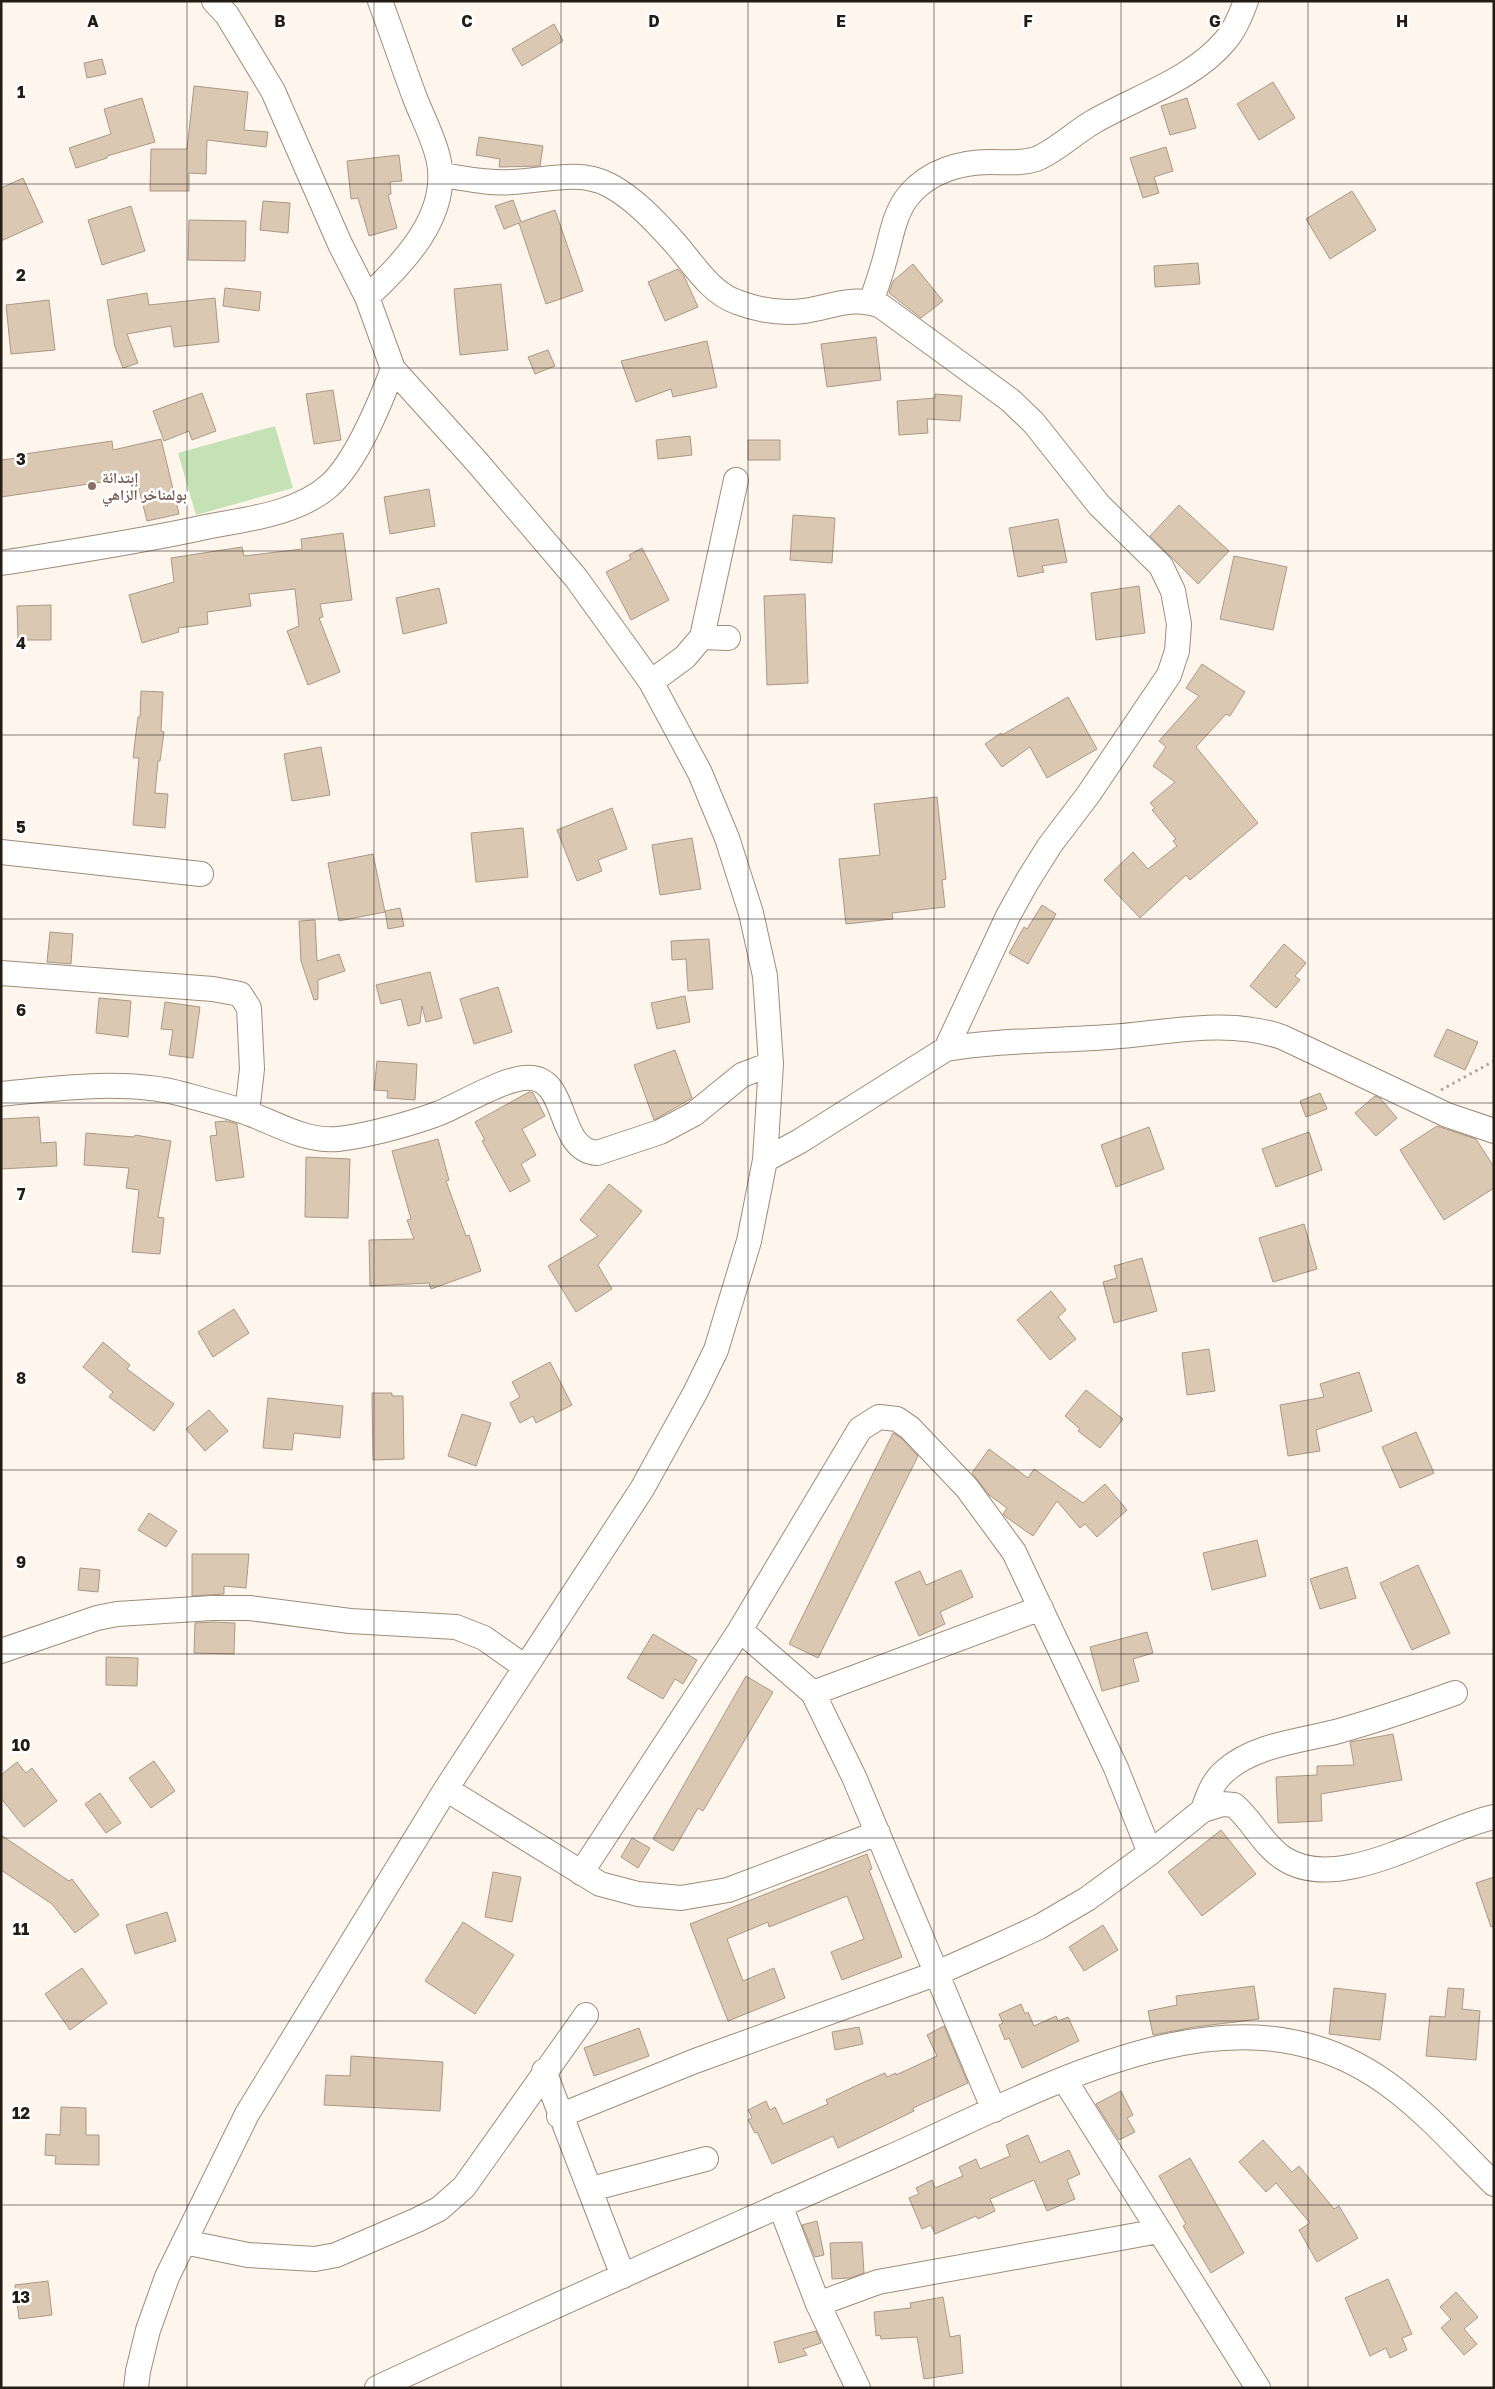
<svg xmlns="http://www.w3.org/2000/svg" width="1495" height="2389" font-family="'Golos Text','Noto Naskh Arabic',sans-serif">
	<rect width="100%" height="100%" fill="#fef6ed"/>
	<path fill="#c5e1b6" d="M275,426L293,488L196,515L178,453Z"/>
	<path fill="#dbc8b3" stroke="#aa9884" d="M554,24L563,41L522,66L512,49Z
		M102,59L106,74L87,78L84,63Z
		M1273,82L1295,118L1259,140L1237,104Z
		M194,86L248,92L244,130L268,132L266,147L207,140L206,174L189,173V191H150L151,149H187Z
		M142,98L155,142L107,156V158L76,168L69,148L111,134L104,109Z
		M1187,98L1196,128L1170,135L1161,106Z
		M479,137L543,146L540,166L499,167L500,159L476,155Z
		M1166,147L1173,171L1154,177L1159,193L1143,198L1130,158Z
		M399,155L402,181L390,182L391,194L388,195L397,228L369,236L358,198L351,199L347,161Z
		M23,178L43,222L1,241V188Z
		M1352,191L1376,230L1330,259L1306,219Z
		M513,200L521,222L555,210L583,291L546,304L519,223L504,229L495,206Z
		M263,201L290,203L288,233L260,230Z
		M131,206L145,251L102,265L88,220Z
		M189,220L246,221L245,261L188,260Z
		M1198,263L1200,284L1155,287L1154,266Z
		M913,264L943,301L921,318L889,293L893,281Z
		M678,269L684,276L698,307L665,321L648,282Z
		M501,284L508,350L460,355L454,289Z
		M225,288L261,292L259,311L223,306Z
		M147,293L149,305L215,298L219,342L174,347L171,326L127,334L138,363L123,368L115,347L107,300Z
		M49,300L55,350L11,354L6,305Z
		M876,337L881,380L827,387L821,344Z
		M707,341L717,387L673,397L671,389L636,402L621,361Z
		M548,350L555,366L535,374L528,357Z
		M333,390L341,440L314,444L306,394Z
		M202,393L216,431L192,440L189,431L164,441L153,411Z
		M935,394L962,396L960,421L927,419L928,433L899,435L897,401L935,398Z
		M690,436L692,455L658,459L656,440Z
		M161,439L179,514L147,521L136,477L1,497V460L25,457V454L112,441L113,450Z
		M748,440H780V460H748Z
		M429,489L435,526L390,534L384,497Z
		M1179,505L1229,551L1198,584L1150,536Z
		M793,515L835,518L832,563L790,560Z
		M1058,519L1067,562L1042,566L1044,572L1018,577L1009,528Z
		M343,533L352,600L320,604L323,617L319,618L340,672L308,685L287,631L299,626L295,589L249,594L251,606L207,612L208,624L178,628L179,632L142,643L129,595L174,582L171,558L242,547L244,556L302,549L301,539Z
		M642,548L669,600L631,620L606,572L631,559L629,555Z
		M1234,556L1287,567L1273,630L1220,619Z
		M1139,586L1145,633L1096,640L1091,593Z
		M439,588L447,623L403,634L396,598Z
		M805,594L808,683L767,685L764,596Z
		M51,605V640H18L17,606Z
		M1202,664L1245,692L1230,716L1226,714L1196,747L1258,823L1190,880L1186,875L1140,918L1104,880L1133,852L1148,869L1177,846L1173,841L1176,839L1152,810L1155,808L1150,803L1175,782L1153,766L1166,747L1159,741L1199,696L1186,688Z
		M141,691L163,692L161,731L164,732L160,761H158L155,793L168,794L165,828L133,825L139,758H133L138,717H140Z
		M1068,697L1097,749L1047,778L1030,747L1002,767L985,744L1001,733L1002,735Z
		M321,747L330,795L292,801L284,754Z
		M937,797L946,879L942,880L945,907L892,913L893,919L846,924L839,859L880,855L874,804Z
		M612,808L627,849L598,860L602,871L577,881L557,830Z
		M523,828L528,877L476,882L471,833Z
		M692,838L701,889L660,895L652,845Z
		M373,854L385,912L339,921L328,863Z
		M1042,905L1056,914L1028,964L1009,953L1024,927L1027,929Z
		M400,908L404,926L388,929L385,911Z
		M315,920L317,961L339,954L345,971L318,980V999L314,1000L301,961L299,921Z
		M50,932L73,934L71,964L47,962Z
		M709,939L713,989L688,991L686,959L672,960L671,941Z
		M1284,944L1306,963L1295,976L1300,980L1276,1008L1250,986Z
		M430,972L442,1018L426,1022L422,1006L420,1023L408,1026L401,999L381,1004L376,985Z
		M498,987L512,1032L474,1044L460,999Z
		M685,996L690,1022L657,1029L651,1003Z
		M99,998L131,1001L128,1037L96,1033Z
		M165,1002L200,1007L193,1058L169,1055L173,1030L161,1029Z
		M1447,1029L1478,1042L1465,1070L1434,1056Z
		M675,1050L692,1098L654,1120L634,1065Z
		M377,1061L417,1064L415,1100L387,1098L388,1091L374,1090Z
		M529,1092L533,1093L545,1116L522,1129L536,1155L521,1164L530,1181L510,1192L482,1141L485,1140L475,1122Z
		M1320,1093L1327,1109L1306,1117L1300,1101Z
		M1375,1096L1380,1098L1397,1118L1376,1136L1355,1113Z
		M39,1117L41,1143L56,1142L57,1166L1,1169V1119Z
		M227,1121L237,1124L244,1177L216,1181L210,1136L217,1135L215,1122Z
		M1437,1126L1476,1139L1494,1167V1188L1444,1220L1400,1150Z
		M1149,1127L1164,1169L1116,1187L1101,1145Z
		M1309,1132L1322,1170L1276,1187L1262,1149Z
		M86,1133L134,1137L135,1135L171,1141L158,1217L164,1218L160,1254L132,1252L139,1190L126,1188L129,1168L84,1165Z
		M438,1139L449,1180L446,1181L466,1236L469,1235L481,1271L431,1289L429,1283L370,1286L369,1240L414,1239L407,1220L411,1219L392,1151Z
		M306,1157L350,1159L348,1218L305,1217Z
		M609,1184L642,1211L598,1265L612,1289L576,1312L548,1266L598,1236L580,1220Z
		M1304,1224L1317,1269L1273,1282L1259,1238Z
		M1142,1258L1157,1311L1114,1323L1103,1282L1117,1278L1114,1266Z
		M1051,1291L1066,1310L1058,1317L1076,1339L1050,1360L1017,1320Z
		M234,1309L249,1333L213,1357L198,1332Z
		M103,1342L130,1365L127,1369L174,1404L154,1431L109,1397L113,1392L83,1367Z
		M1209,1349L1215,1391L1187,1395L1182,1353Z
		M550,1362L572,1405L536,1423L533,1416L520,1423L510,1403L520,1397L512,1382Z
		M1359,1372L1372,1411L1316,1430L1320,1451L1288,1456L1280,1405L1324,1397L1320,1384Z
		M1086,1390L1123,1419L1100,1448L1078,1431L1080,1429L1065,1416Z
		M372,1393H392V1396H403L404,1459L373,1460Z
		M268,1398L343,1406L340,1438L294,1433L292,1450L263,1448Z
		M209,1410L228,1431L205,1451L186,1429Z
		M462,1414L491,1423L476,1466L448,1456Z
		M1416,1432L1434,1473L1400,1488L1382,1447Z
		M893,1433L901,1438L918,1456L818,1658L789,1644Z
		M989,1449L1028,1478L1034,1469L1083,1503L1105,1484L1127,1510L1097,1537L1085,1524L1080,1528L1057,1501L1033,1536L1006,1517L1003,1514L1007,1508L989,1495L972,1473Z
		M149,1513L177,1531L166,1547L138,1530Z
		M1257,1540L1266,1576L1212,1590L1203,1553Z
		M192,1554H249L246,1588L224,1586V1594L192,1596Z
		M1418,1565L1450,1633L1412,1650L1380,1583Z
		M1347,1567L1356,1598L1320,1609L1310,1579Z
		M80,1568L100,1570L98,1592L78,1590Z
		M961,1570L973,1597L940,1612L945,1624L919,1636L895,1582L920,1571L926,1585Z
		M212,1622L235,1623L234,1654L194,1653L195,1623Z
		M1147,1632L1153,1653L1133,1659L1139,1681L1102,1691L1090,1647Z
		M653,1634L697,1660L683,1684L675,1679L663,1699L627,1678Z
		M106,1657L138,1658L137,1686L106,1685Z
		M746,1676L773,1692L703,1811L698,1808L673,1851L653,1839Z
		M1393,1734L1402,1780L1321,1794L1322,1821L1278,1823L1276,1777L1317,1775V1766L1354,1765L1350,1742Z
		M154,1761L175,1791L151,1808L129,1778Z
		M17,1762L26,1773L32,1768L57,1801L24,1827L1,1798V1775Z
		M100,1793L121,1823L106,1833L85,1804Z
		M1221,1830L1256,1874L1202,1916L1168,1872Z
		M1,1835L69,1881L72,1879L99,1915L75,1933L52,1904L1,1870Z
		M632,1838L650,1848L638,1868L621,1857Z
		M867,1854L872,1869L869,1870L902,1957L842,1980L831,1952L864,1939L847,1896L769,1927L768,1922L727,1939L743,1981L774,1968L785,1998L728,2021L690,1924Z
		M493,1872L521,1877L512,1922L485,1917Z
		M1494,1877V1926L1491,1927L1476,1883Z
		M167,1912L176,1941L135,1954L126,1925Z
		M463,1922L514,1955L475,2014L425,1981Z
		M1103,1925L1118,1950L1084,1971L1069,1947Z
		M82,1968L107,2003L70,2030L45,1994Z
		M1254,1986L1259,2019L1195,2027L1153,2035L1148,2011L1177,2005L1176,1996Z
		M1334,1988L1386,1994L1380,2040L1329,2034Z
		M1448,1988L1464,1989L1462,2009L1480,2011L1476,2060L1426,2056L1430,2016L1445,2017Z
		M1021,2004L1025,2014L1028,2012L1034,2026L1056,2016L1058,2021L1068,2017L1079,2041L1022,2068L1009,2038L1005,2040L999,2025L1003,2023L999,2014Z
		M944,2026L968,2083L913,2108L914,2111L838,2148L833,2136L772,2164L757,2132L755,2133L748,2120L752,2118L748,2110L766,2101L770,2110L775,2107L783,2124L828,2104L826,2100L862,2083L885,2073L887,2077L896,2073V2075L937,2056L927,2035Z
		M859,2027L863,2044L835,2050L832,2032Z
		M639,2028L649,2056L594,2076L584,2048Z
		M351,2056L443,2062L440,2111L324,2105L326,2075L350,2076Z
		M1121,2091L1133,2115L1127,2118L1135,2132L1119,2140L1096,2104Z
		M61,2107L86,2108V2135H99V2165L55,2164L56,2156L45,2155L46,2134L60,2135Z
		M1028,2135L1040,2163L1069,2150L1080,2174L1067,2180L1075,2199L1047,2211L1034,2180L990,2199L995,2211L978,2219L976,2216L935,2234L931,2225L922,2229L909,2198L919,2194L916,2188L932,2180L935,2188L963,2176L959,2167L976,2159L980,2169L1010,2156L1006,2145Z
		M1263,2140L1292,2172L1299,2166L1334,2209L1339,2206L1358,2238L1317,2262L1299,2230L1310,2223L1276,2183L1266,2192L1239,2162Z
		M1190,2158L1244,2253L1211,2273L1183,2226L1186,2224L1159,2176Z
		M817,2221L824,2255L815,2257L802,2225Z
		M862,2242L864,2273L850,2278L832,2279L830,2243Z
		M1388,2279L1412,2334L1402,2338L1407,2350L1390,2358L1386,2348L1370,2356L1345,2298Z
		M48,2281L52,2315L19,2319L15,2285Z
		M1456,2292L1478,2317L1464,2329L1477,2344L1464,2355L1441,2328L1451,2319L1440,2307Z
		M943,2297L950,2337L960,2335L963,2373L924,2379L917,2337L881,2339L880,2335L876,2336L874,2312L911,2308L910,2303Z
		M816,2331L821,2343L803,2349L807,2355L779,2363L774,2342Z"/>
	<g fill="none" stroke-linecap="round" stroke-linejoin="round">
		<defs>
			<path id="minor" d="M441,175C464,178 488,184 512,182C544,181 579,169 609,185C634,198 656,222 674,242C692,262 710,293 737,302C758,310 781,314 804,311C832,307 853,295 881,306L1010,400L1034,423L1099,505L1161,566L1173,591L1179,624L1177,651L1169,675L1088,795L1050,845L1028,880L1008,916L946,1049
				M367,297C403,264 449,216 439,162C435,140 423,119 415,98C403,66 392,33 380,1
				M871,302C876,288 881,273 885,259C891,238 894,213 909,195C929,171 961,162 990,162C1006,162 1021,164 1036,159C1056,151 1074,133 1093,122C1136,97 1192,80 1225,41C1235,30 1241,15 1246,1
				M1,563C70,552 138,542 206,527C247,519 298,514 330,485C357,460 380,403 393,369
				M702,637L736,480
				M651,682L685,657L702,637L728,638
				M1,852L201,874
				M1,973L213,989L240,994L249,1008L252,1069L247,1113
				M1,1094C58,1088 127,1079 182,1094C204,1100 227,1106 248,1113C277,1124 306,1142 338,1139C366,1136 410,1124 437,1114C461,1105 507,1075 532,1078C569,1082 557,1150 597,1153L660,1132L694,1114L742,1075L771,1064
				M765,1160L800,1141L946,1049C999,1040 1054,1041 1109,1037C1166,1033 1226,1018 1282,1037L1447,1115L1494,1131
				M740,1630L813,1693L854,1777L994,2110
				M1,1651L97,1618L117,1614L212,1608H250L350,1621L456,1627L484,1638L525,1667
				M813,1693L1041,1608
				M446,1789L600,1884L638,1894L681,1898L728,1890L878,1833
				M1203,1810C1208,1795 1213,1781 1225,1771C1255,1744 1302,1741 1339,1731C1378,1720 1416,1707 1455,1693
				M581,1873L740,1630L860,1429L879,1417L897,1419L910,1428L967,1488L1014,1552L1116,1768L1150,1853
				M544,2071L623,2276
				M1064,2079L1258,2388
				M559,2116L695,2061L935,1974L998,1946L1039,1927L1087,1899L1150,1853L1203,1810L1222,1804L1234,1805C1252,1820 1263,1845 1283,1858C1339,1896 1437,1829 1494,1817
				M591,2189L706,2159
				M780,2205L818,2304L858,2388
				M184,2242L248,2255L315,2259L336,2255L417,2220L439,2209L464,2187L586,2015
				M818,2304L878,2282L1159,2231
				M136,2388L138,2371L148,2330L167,2277L247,2114L446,1789L642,1489L695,1393L716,1350L749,1241L765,1160L771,1064L765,976L751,913L727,838L700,773L651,682L576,578L477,462L393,369L367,297L340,244L273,91L227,15L214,1
				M377,2388C547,2309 717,2233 888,2158C976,2119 1064,2071 1159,2048C1209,2036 1263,2032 1313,2047C1391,2069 1438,2129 1494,2184"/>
		</defs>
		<use href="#minor" stroke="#9e8c79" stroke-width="26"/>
		<path stroke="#ada69d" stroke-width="3" stroke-dasharray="2.5 4" stroke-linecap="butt" d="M1441,1090L1494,1061"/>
		<use href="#minor" stroke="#fff" stroke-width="24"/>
	</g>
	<path fill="none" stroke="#231c14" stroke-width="1" stroke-opacity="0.55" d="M187,1V2388M374,1V2388M561,1V2388M748,1V2388M934,1V2388M1121,1V2388M1308,1V2388M1,184H1494M1,368H1494M1,551H1494M1,735H1494M1,919H1494M1,1103H1494M1,1286H1494M1,1470H1494M1,1654H1494M1,1838H1494M1,2021H1494M1,2205H1494"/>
	<circle fill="#8d6e63" stroke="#fff" stroke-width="2" cx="92" cy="486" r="5"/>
	<g text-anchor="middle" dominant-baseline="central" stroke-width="5" stroke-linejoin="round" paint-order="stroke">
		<g font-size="15" font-weight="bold" fill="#785e54" stroke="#fff" text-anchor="start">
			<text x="102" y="477">إبتدائة<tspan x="102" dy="17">بولمناخر الزاهي</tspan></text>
		</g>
	</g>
	<g font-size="16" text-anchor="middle" font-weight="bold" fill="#231c14" stroke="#fff" stroke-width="5" stroke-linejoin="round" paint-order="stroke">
		<text x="93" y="27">A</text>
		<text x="280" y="27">B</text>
		<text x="467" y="27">C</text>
		<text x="654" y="27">D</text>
		<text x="841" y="27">E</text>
		<text x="1028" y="27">F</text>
		<text x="1215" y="27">G</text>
		<text x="1402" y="27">H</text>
		<text x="21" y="98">1</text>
		<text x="21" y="281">2</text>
		<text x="21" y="465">3</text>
		<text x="21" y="649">4</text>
		<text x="21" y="833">5</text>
		<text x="21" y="1016">6</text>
		<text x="21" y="1200">7</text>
		<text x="21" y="1384">8</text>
		<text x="21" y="1568">9</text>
		<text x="21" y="1751">10</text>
		<text x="21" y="1935">11</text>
		<text x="21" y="2119">12</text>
		<text x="21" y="2303">13</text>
	</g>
	<rect width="1495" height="2389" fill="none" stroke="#231c14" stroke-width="5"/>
</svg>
